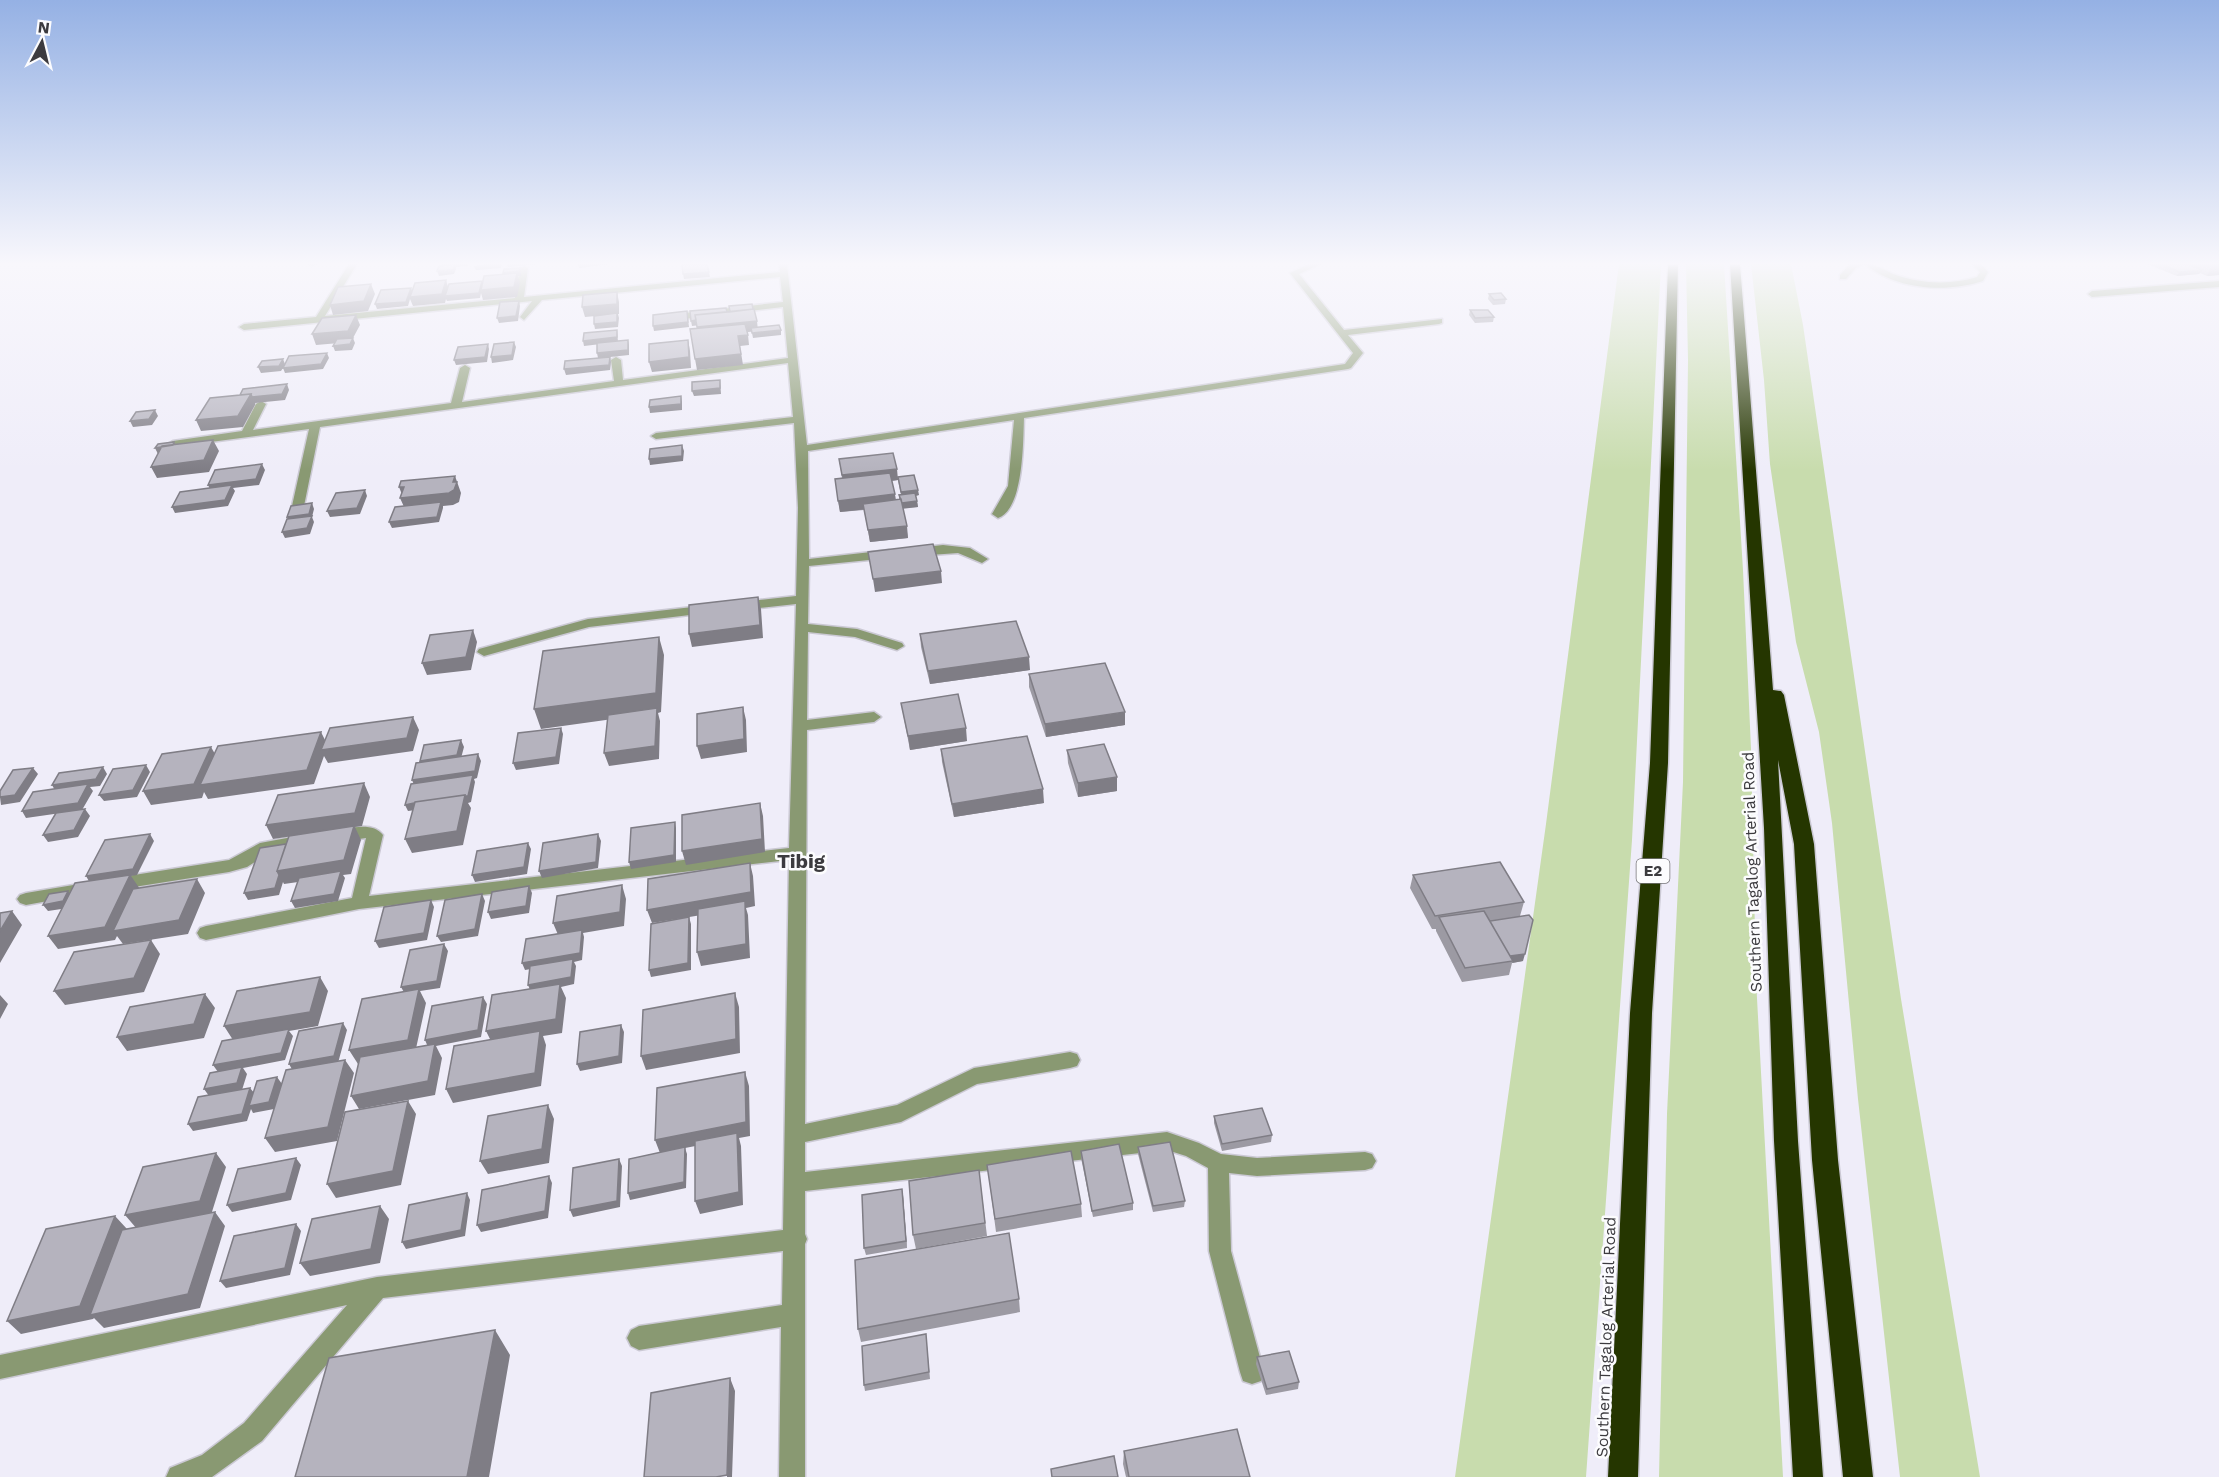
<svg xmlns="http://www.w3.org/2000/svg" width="2219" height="1477" font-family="'Work Sans',sans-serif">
	<rect width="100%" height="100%" fill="#efedf9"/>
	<path fill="#c8dcad" d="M1619,264H1661L1632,840L1586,1477H1455L1546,824Z
		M1686,264H1724L1743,570L1751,749L1756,980L1783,1477H1659L1667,1114L1683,782L1688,360Z
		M1751,264H1791L1803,325L1901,999L1980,1477H1900L1858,1099L1832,823L1819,732L1796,642L1770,464L1764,380Z"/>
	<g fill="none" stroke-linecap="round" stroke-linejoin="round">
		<defs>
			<path id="minor" d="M307,264H316L312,266Z
				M349,264H357L325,316L515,298L520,268L524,266L528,268L524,297L780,272L779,264H787L807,445L1345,364L1353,353L1290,273L1309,264H1321L1299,274L1344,330L1442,319V323L1439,324L1348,335L1363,353L1351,368L1348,369L1024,418C1023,441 1024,509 998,518L992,514L1008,486L1014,420L808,451L809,559L889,550L895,554L889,558L809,566L808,624L857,629L902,643L904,646L897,650L855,637L808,632L807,720L874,712L881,717L874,722L807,730L805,1124L897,1105L974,1068L1070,1052L1077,1054L1080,1060L1077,1066L1070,1068L977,1084L901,1122L805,1142V1172L1167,1132L1199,1143L1221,1154L1257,1158L1365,1152L1372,1154L1376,1161L1372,1168L1365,1170L1257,1176L1229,1173L1231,1251L1264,1372L1261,1381L1252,1384L1243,1381L1240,1372L1209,1251L1208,1168L1186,1156L1167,1150L805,1191V1234L807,1239L805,1244V1477H779L781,1327L639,1350L631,1346L627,1338L631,1330L639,1326L782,1305L783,1251L383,1298L262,1441L212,1477H166L170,1468L202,1455L244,1423L347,1305L0,1379V1355L377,1277L783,1230L789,860L359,909L206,940L200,938L197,933L200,928L206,926L352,898L366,838L339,842L333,840L331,836L333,832C348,828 373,821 383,835L369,896L789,848L796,604L740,610L733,606L740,602L796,596L798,508L794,423L656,439L651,436L656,433L793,417L788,363L320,427L304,506L298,509L292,506L309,429L173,447L168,444L173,441L242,431L256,404L261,401L266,404L253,430L451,403L460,368L465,365L470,368L462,402L614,381L611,360L616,357L621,360L623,380L788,358L783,307L676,320L672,317L676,314L783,302L780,277L542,300L524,320L520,317L532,301L244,330L239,327L244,324L316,317Z
				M1850,264H1864L1856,268L1846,279H1840V275Z
				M1865,264C1877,264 1885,271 1896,275C1922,284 1951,285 1977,277L1980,272L1972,264H1981L1988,272L1983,281C1946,293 1896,290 1865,264Z
				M2219,281V287L2092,297L2088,294L2092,291Z
				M943,545L970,548L988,559L982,563L958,553L916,556L910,552L916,548Z
				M710,605L715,606L717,609L715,612L589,627L484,656L477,652L479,649L588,619Z
				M303,835L309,837L311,841L309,845L270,852L247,867L229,872L115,890L109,888L106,884L109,880L115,878L229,860L260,843Z
				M91,882L97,884L100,888L97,892L26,905L20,903L17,899L20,895L26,893Z"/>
			<path id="highway" d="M1668,264H1678L1668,763L1652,1013L1638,1477H1608L1630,1013L1650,763Z
				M1730,264H1740L1773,690L1781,691L1784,695L1814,844L1838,1160L1873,1477H1843L1812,1160L1794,844L1778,760L1798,1141L1823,1477H1793L1774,1141L1764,828Z"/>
		</defs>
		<use href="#minor" stroke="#cbc9d4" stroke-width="3"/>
		<use href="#highway" stroke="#cbc9d4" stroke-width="3"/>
		<use href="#minor" fill="#899972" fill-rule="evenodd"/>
		<use href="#highway" fill="#253600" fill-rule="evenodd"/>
	</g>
	<path fill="#9c9aa3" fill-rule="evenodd" d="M2147,264H2219V275L2207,276L2200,273L2199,274L2177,276Z
		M1489,294L1506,299L1505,304L1493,305L1488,299Z
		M1470,310L1494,317L1493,322L1475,323L1469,315Z
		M839,459L898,477L919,495L916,496L918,507L903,508L908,538L870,542L864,510L840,512L835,479L842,478ZM898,480L901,495H899V500H896L892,481Z
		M920,634L1030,670L930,684L921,647Z
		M1029,674L1125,725L1046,737L1029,687Z
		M901,703L967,741L910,750Z
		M941,749L1044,803L954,817L942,762Z
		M1067,750L1117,791L1078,797L1068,763Z
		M1413,875L1524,902L1520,916L1523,961L1512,963L1509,975L1462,982L1436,931V929H1432L1410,888Z
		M1214,1116L1272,1135L1271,1142L1222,1151L1214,1123Z
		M1138,1147L1185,1201L1184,1207L1153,1212L1138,1154Z
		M1081,1151L1133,1203V1210L1093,1217L1081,1158Z
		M979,1170L987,1236L916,1249L913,1235Z
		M989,1178L1081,1204L1082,1217L996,1232Z
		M903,1195L907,1248L866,1255L864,1248Z
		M1019,1299L1020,1312L861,1342L858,1329Z
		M926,1334L930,1379L865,1391L864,1385Z
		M1257,1357L1299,1382L1298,1389L1266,1395L1256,1364Z
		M1124,1451L1250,1477H1126L1123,1464Z"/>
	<path fill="#7f7d85" d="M441,264H468V266L456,267V269L454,274L439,276L437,271L442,268Z
		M489,264H502L501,268L476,270L474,266Z
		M507,264H539L508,267Z
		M578,264H609L579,268Z
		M2212,266H2219V275L2207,276Z
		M520,268L521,273V276H518L520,283L517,297L483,300L481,293L480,298L447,301L446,299L445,303L413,306L410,299L408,306L377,309L375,304L411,288L413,293L446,280L449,290L482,281L483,286L505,278L503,273Z
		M2202,270L2199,274L2177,276L2179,272Z
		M709,272L710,277L684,279L683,274Z
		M371,284L375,294L368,311L333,315L330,305Z
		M617,292L619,302V314H618L619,318L618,327L595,329L594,324L617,314L585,317L582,307Z
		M519,301L520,306L518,321L499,323L497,318Z
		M687,311L689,327L654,331L653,326Z
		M356,315L360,325L353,338L355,343L352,350L335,351L333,346L351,342L316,345L312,334Z
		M728,317V322L692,326L691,321Z
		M757,321L758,331L699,337L697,327Z
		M617,330L618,342L584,346L583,341Z
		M781,330V335L753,338L752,333Z
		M748,335L749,345L740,346L743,365L697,370L695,359L738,336Z
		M628,340L629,345V355L610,357L611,362L610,370L566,375L564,369L598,358L597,353Z
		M688,340L690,351L691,368L652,372L649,362Z
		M514,342L516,347L513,360L492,363L491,357Z
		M488,344L489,349L487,362L456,365L454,360Z
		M327,353L329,358L323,369L285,373L283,368L281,371L261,373L258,367L283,359L285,364Z
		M720,380L721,394L694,396L692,391Z
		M287,384L289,390L285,400L255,403V405L243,427L201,431L196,420L251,394Z
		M681,396L682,402V410L650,413L649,407Z
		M155,410L158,416L152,425L133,427L130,421Z
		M213,440L219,451L209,472L157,478L151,467Z
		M174,442L177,448L158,454L155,448Z
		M682,445L684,451L683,461L650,465L649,459Z
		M262,464L265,470L259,485L233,488L235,491L228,506L175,513L172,507L211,491L208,485Z
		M897,469L898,480L844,486L842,475Z
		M455,476L461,493L459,502L453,505L443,506V508L439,522L392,528L389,522L405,509L400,498L403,497L399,487L453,482Z
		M365,490L367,496L360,514L330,517L327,511Z
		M918,490L919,495L902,498L901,492Z
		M895,494L896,506L840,512L838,501Z
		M917,501L918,507L901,509V503Z
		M312,503L314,509L312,517L314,522L310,534L285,538L282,532L290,523L287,517Z
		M907,526L908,538L870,542L868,530Z
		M941,571L942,583L875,592L873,579Z
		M758,597L761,609L763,638L692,647L689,634Z
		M473,630L477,642L471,670L427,675L422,663Z
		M659,637L664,655L661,712L658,713L660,721L659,759L609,766L604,753L656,713L541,729L534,709Z
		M1029,657L1030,670L930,684L928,671Z
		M743,707L746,720L747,752L701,759L697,746Z
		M1125,712V725L1046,737L1045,724Z
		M413,717L419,730L413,751L328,763L324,756L314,784L208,799L204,792L202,798L151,805L143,791L211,747L219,761L321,732L328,746Z
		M561,728L563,734L559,764L516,770L513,763Z
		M966,728L967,741L910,750L908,736Z
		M461,740L464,747L460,762L423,767L420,761Z
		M478,754L481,761L477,778L474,779L475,782L471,802L468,803L471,808L463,845L412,853L405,839L463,804L408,811L405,805L415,787L412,780Z
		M146,765L150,772L137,797L104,801L99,795Z
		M103,767L107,774L100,786L90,787L93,791L82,810L26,818L22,811L56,792L52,785Z
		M33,768L38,774L20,802L1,805L0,797Z
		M1117,777V791L1078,797V783Z
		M364,783L370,797L362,826L355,827L361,840L351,874L343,875L345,878L338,901L295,908L291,901L340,876L284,884L283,882L279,895L248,900L244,893L277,871L354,827L273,839L266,825Z
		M1043,789L1044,803L954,817L952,804Z
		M760,803L763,816L765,852L686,865L682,851Z
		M85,809L90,816L78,837L48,842L43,835Z
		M675,822L676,828V862L631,869L629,862Z
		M150,834L154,841L137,875L131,876L140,889L197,879L205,893L188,934L123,944L117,936L115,940L58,949L48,936L90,883L86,876Z
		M598,834L601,841L598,868L542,878L539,871Z
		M528,843L531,849L527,874L475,882L472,875Z
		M750,863L753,876L755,906L746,908L748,915L750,958L701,966L697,952L745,908L652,923L647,910Z
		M622,885L626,899L624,926L583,933L584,937L582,960L574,962L576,966L574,984L561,987L566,998L562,1033L543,1036L546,1045L541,1086L453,1103L446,1089L493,1045L486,1031L531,992L528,985L573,962L525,970L522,963L559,937L553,923Z
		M529,886L532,893L529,913L491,919L488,912Z
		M68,891L73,898L68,908L48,911L43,905Z
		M482,894L485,901L478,936L441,942L437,936Z
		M431,900L434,907L427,940L379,948L375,941Z
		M12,911L22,925L0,963V931Z
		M689,917L691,924V970L651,977L649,970Z
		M151,940L160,954L144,992L65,1005L54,991Z
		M444,944L448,951L440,988L420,991L426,1003L415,1053L358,1064L349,1050L405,994L401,987Z
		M1525,954L1523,961L1512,963L1513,961L1510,956Z
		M320,977L328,991L318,1026L289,1031L293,1036L285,1060L243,1068L247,1074L242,1090L209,1096L204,1089L218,1072L213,1065L233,1040L224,1026Z
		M735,993L739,1007L740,1053L646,1070L641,1056Z
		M205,994L215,1008L204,1038L127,1051L117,1037Z
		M0,995L8,1004L0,1019Z
		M483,997L487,1004L481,1037L436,1046L442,1058L435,1095L359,1109L351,1096L428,1047L425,1040Z
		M343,1023L347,1030L338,1063L293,1071L289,1064Z
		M621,1025L624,1032L622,1063L580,1071L577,1064Z
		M345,1060L354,1073L337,1141L275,1152L265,1138Z
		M745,1072L749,1086L750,1136L739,1138L741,1146L743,1205L700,1214L695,1201L737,1138L685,1148L687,1154L686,1188L630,1200L628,1193L660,1153L655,1140Z
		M277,1077L282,1084L274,1109L253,1113L251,1109L247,1121L193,1131L188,1124L250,1088L255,1094Z
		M408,1101L416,1114L401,1185L336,1198L327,1184Z
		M548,1105L554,1119L549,1163L488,1174L480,1161Z
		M216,1153L226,1167L211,1215L137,1229L125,1215Z
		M296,1158L301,1165L291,1200L232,1212L227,1205Z
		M619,1159L622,1166L620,1207L573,1217L570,1210Z
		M549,1176L552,1183L548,1218L481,1232L477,1225Z
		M902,1189L903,1195L907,1248L906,1241Z
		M467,1193L470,1200L465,1236L406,1249L402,1242Z
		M380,1206L389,1219L380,1263L310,1276L300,1263Z
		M215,1212L225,1226L200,1308L104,1328L94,1318L93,1319L21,1334L7,1321L115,1216L127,1229L95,1314Z
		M296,1224L301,1231L290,1275L226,1288L220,1281Z
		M495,1330L510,1355L489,1477H467Z
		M730,1378L735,1391L732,1477H727V1475Z"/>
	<path fill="#b5b3be" stroke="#7f7d85" stroke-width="1.5" d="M455,264L453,270L437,271L439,266Z
		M682,264H707L709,272L683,274Z
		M2161,264H2188L2202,270L2179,272Z
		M2207,264H2219V266H2212Z
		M520,268L519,271L503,273L504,269Z
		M517,273L514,287L481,290L484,276Z
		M446,280L442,294L410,297L415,283Z
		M482,281L479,293L445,296L449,284Z
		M371,284L364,301L330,305L338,287Z
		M411,288L406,302L375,304L381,290Z
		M617,292V304L582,307L583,295Z
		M1501,293L1506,299L1494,300L1489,294Z
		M519,301L516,316L497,318L500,302Z
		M752,304L753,309L730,312L729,306Z
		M726,308L727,312L695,315L696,320L691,321L690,311Z
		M754,309L757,321L697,327L695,315Z
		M1470,310H1488L1494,317L1475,318Z
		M687,311L688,322L653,326V315Z
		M617,313V322L594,324V316Z
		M356,315L348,331L312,334L322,318Z
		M745,324L748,335L738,336L741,354L695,359L690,329Z
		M779,325L781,330L752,333L751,328Z
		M617,330V337L583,341L584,333Z
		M353,338L350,344L333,346L337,339Z
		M628,340V350L597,353V343Z
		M688,340L689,357L649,362V344Z
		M514,342L512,355L491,357L494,344Z
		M488,344L485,357L454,360L458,347Z
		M327,353L321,364L283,368L289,356Z
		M610,357L609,365L564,369L565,361Z
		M283,359L279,366L258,367L262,361Z
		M720,380V388L692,391V382Z
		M287,384L282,394L252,397L251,394L240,395L243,389Z
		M251,394L238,416L196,420L210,398Z
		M681,396V404L649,407L650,400Z
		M155,410L149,419L130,421L136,412Z
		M213,440L204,460L151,467L162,446Z
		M174,442L173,445L155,448L158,444Z
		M682,445V456L649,459L650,449Z
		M893,453L897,469L842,475L839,459Z
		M262,464L256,479L208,485L215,470Z
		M890,473L895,494L838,501L835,479Z
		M914,475L918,490L901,492L898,477Z
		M455,476L453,482H457L454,490L449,493L400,498L404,487H399L401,481Z
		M232,485L225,500L172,507L180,492Z
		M365,490L357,508L327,511L336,493Z
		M915,493L917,501L902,503L899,495Z
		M901,499L907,526L868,530L863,504Z
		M441,502L437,517L389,522L395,507Z
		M312,503L309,514L287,517L291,506Z
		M312,516L307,528L282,532L287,519Z
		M933,544L941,571L873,579L868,552Z
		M758,597L760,625L689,634V605Z
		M1016,621L1029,657L928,671L920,634Z
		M473,630L466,657L422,663L430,635Z
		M659,637L656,693L534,709L543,651Z
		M1105,663L1125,712L1045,724L1029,674Z
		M958,694L966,728L908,736L901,703Z
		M743,707L744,739L697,746V714Z
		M657,708L655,746L604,753L608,715Z
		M413,717L407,738L321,750L330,728Z
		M561,728L556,757L513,763L518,733Z
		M321,732L307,770L200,785L218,746Z
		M1027,736L1043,789L952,804L941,749Z
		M461,740L457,755L420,761L424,745Z
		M1104,744L1117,777L1078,783L1067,750Z
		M211,747L194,784L143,791L162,754Z
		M478,754L475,771L412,780L416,763Z
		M146,765L133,790L99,795L113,769Z
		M103,767L96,779L52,785L59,773Z
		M33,768L15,795L0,797V791L13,770Z
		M473,775L468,796H465V795L415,802L414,803L405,805L411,784Z
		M364,783L355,813L266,825L278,795Z
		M88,784L78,803L22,811L33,792Z
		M465,795L457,831L405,839L415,802Z
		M760,803L762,839L682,851V815Z
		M85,809L74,830L43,835L56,813Z
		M675,822L674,855L629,862L631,828Z
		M354,826L344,860L277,871L289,836Z
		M150,834L133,869L86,876L105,840Z
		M598,834L596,862L539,871L543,843Z
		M528,843L524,867L472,875L477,851Z
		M286,844L277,871L279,875L275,888L244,893L260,848Z
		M1500,862L1524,902L1435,916L1413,875Z
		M750,863L751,892L647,910L648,879Z
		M341,871L334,894L291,901L299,878Z
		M130,875L105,927L48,936L75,883Z
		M197,879L179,920L113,931L133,889Z
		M622,885L620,912L553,923L557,896Z
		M529,886L526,906L488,912L492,892Z
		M68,891L63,901L43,905L49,894Z
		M482,894L475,929L437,936L445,900Z
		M431,900L424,933L375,941L384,907Z
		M745,901L746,944L697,952L698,909Z
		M12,911L0,931V913Z
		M1484,911L1513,961L1465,968L1439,917Z
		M1529,915L1533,920L1525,954L1510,956L1490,921Z
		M689,917L688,963L649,970L651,924Z
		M582,930L580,953L522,963L526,939Z
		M151,940L134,978L54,991L74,952Z
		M444,944L437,981L401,987L410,950Z
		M573,959L571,977L528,985L530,966Z
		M320,977L310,1012L224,1026L237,991Z
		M560,984L556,1019L486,1031L492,995Z
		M419,989L408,1040L349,1050L362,999Z
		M735,993L736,1039L641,1056L643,1010Z
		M205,994L194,1024L117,1037L130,1007Z
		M483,997L478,1030L425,1040L432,1006Z
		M343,1023L334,1056L289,1064L299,1031Z
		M621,1025L619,1056L577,1064L580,1032Z
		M289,1029L281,1053L213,1065L222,1041Z
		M540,1031L535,1073L446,1089L454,1046Z
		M435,1044L428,1081L351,1096L360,1057Z
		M345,1060L328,1127L265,1138L286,1070Z
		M242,1067L237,1083L204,1089L210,1073Z
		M745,1072L746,1122L655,1140L657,1088Z
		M277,1077L269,1102L249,1106L257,1081Z
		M250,1088L242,1114L188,1124L198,1097Z
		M408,1101L393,1171L327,1184L345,1112Z
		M548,1105L542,1149L480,1161L488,1116Z
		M1262,1108L1272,1135L1222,1144L1214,1116Z
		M737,1133L739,1192L695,1201V1141Z
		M1170,1142L1185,1201L1153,1206L1138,1147Z
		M1119,1144L1133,1203L1092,1211L1081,1151Z
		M685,1147L684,1182L628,1193L629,1159Z
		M1071,1151L1081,1204L995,1219L987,1165Z
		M216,1153L200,1201L125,1215L143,1167Z
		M296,1158L286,1193L227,1205L238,1169Z
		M619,1159L617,1201L570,1210L573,1168Z
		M979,1170L985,1223L913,1235L909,1181Z
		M549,1176L545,1211L477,1225L482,1190Z
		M902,1189L906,1241L864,1248L862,1195Z
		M467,1193L461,1230L402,1242L409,1205Z
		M380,1206L371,1249L300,1263L312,1219Z
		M215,1212L188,1294L90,1315L122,1230Z
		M115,1216L80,1306L7,1321L46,1229Z
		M296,1224L285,1268L220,1281L234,1236Z
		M1009,1233L1019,1299L858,1329L855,1260Z
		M495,1330L467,1477H295L329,1358Z
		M926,1334L929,1372L864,1385L862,1346Z
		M1289,1351L1299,1382L1267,1389L1257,1357Z
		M730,1378L727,1475L716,1477H644L651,1393Z
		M1237,1429L1250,1477H1129L1124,1451Z
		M1114,1456L1118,1477H1052L1051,1469Z"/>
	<linearGradient id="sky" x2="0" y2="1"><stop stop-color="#95b1e4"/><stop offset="0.56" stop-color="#f8f7fc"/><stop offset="1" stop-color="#f8f7fc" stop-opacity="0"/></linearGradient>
	<rect width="2219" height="471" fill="url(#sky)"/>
	<g text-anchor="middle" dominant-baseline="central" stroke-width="5" stroke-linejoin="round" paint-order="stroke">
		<rect fill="#fcfcfe" stroke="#767578" stroke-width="1.5" x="1636.5" y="859" width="33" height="24" rx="4.5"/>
		<g font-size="15" font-weight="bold" fill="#3c3b3f">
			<text x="1653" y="871">E2</text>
		</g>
		<g font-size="16" fill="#3c3b3f" stroke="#fcfcfe">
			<text transform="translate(1752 872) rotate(-92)">Southern Tagalog Arterial Road</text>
			<text transform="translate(1606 1337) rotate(-88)">Southern Tagalog Arterial Road</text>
		</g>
		<g font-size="20" font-weight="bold" fill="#3c3b3f" stroke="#fcfcfe">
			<text x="801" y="861">Tibig</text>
		</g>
	</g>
	<g transform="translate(42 42) rotate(7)" stroke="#fcfcfe" stroke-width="4.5" paint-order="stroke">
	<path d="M0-4.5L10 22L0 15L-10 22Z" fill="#3c3b3f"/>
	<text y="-9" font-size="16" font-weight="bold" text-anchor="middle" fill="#3c3b3f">N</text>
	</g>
</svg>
